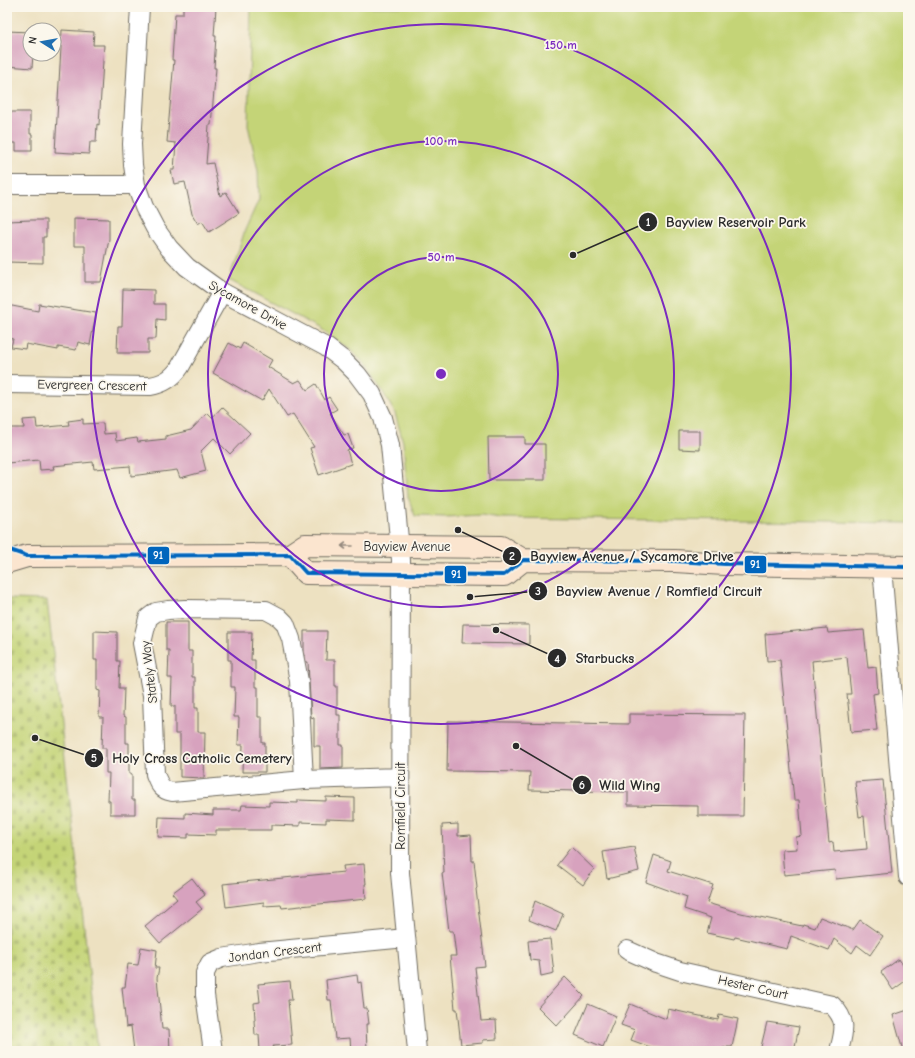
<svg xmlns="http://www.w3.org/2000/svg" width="915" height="1058" font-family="'Comic Neue',sans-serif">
	<defs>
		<pattern id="cemetery-stones" width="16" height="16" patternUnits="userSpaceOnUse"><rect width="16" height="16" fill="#c4d477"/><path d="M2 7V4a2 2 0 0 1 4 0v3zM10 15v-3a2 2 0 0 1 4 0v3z" fill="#a9b667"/></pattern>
	</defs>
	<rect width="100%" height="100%" fill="#fbf7ec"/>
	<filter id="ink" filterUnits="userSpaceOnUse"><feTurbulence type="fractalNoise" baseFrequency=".025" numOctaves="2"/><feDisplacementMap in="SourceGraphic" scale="8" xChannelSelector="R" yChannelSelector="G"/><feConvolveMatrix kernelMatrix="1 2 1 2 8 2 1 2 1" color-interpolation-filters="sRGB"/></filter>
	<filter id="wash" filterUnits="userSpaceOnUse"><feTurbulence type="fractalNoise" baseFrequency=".012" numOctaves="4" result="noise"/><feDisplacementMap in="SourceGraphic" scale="16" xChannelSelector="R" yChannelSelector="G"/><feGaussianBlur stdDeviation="0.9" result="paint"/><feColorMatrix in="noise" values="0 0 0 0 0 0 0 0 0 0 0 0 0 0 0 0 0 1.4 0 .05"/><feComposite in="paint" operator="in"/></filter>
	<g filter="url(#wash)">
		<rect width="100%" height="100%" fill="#ede1c1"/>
		<path fill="#c4d477" stroke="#788051" d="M251,7H908V523L501,518L481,515L445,517L415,516L408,497L403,442L395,413L381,389L361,360L348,348L319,328L229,280L245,230L259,199L258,171L248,125Z"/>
		<path fill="url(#cemetery-stones)" stroke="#788051" d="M7,599L47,600L98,1051H7Z"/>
		<g id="blocks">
			<path fill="#d7a2be" d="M183,7H216L214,36H216L214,68H216L211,125H209L206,164L213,163L220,196L226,192L239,213L209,232L202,221L198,224L192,214L185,182L174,184L171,170H174L176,143L167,142L174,60H172L175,14H183Z
				M62,30L94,32L93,45H104L99,125L97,124L96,142H90L89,154L55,152Z
				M7,31L30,32V54H33L32,68L7,66Z
				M7,112H30V134H32V151H16V143H7Z
				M74,218L109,219V239L101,282H85V246H74Z
				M31,220H46V237H43V263L7,262V221Z
				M123,289L154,290V304H165V320L157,319L156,339H148V353H117L118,326H122Z
				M39,304L96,313L90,345L78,342L76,350L58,347V350L26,344L25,349L11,347L13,339L7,338V305L38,311Z
				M229,343L240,349L243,343L255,350L272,360L268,367L294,383L300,380L307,390L316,384L325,400L329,397L337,409L330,413L344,435L348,434L353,448L347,450L351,464L319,475L310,448L314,447L293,414L287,417L269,389L262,401L213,373Z
				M222,407L250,433L230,454L214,438L201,451L206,471L180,478L177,470L131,476L130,466L94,469L93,462L53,466L54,469L40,470L39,460L7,463V428H24L23,420L36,419L37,428L69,425L68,421L83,419V424L103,423L104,434L115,433L116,441L137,438L138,442L166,439V436L191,430L207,413L212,418Z
				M679,431H700V450L679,449Z
				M488,437H525V444H545V480H489Z
				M166,622H188V651H192V677H195V708H198V732H205L204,778L180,777V734H175V706H171L172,678H168L169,650H166Z
				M463,624L529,625V644L462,643Z
				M827,628L828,633L864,630L868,668L876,667L878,693L873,694L877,730L851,732L847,694H851L847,657L812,661L829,843L833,842L834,852L867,849L864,816L859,817L855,782L883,780L892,873L836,879L835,870L784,875L782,850L797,849L796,837L802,836L799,800H794L780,660L767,661L765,634Z
				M94,631L117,632V661H120L119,688H124L123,716L126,717V743H129V774H132V800H135V814H110V801H108L109,773H106V748H102L103,717H99L100,691L97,690V660H94Z
				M304,631H327L326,660H335V686H337V715H340V745H343V768L320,769V746H314V718L311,717L308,662H306L304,650Z
				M228,632H252L251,660H255V687H258V717H262V743H265V772H242L243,745H238L239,717H234L235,687H231V660H228Z
				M629,714L745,715L743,816H698V806L628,805V792L529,790L530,772L447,771L448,721L629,724Z
				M326,797L355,798V820L326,819V823L300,822V826L271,825V830H216V835L188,834V838L158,837L159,817L185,818V813L213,815V810H241L242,805L269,806V802L298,803V800L326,801Z
				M458,824V836L471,835L472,861H474L477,888L476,889L485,966L475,967L481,1021L496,1020L497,1039L483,1040V1043L461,1045L457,1009H455L450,956H456L453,931H449L442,873H444L442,825Z
				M571,847L594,869L583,885L557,865Z
				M634,847L639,871L607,879L603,852Z
				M654,855L671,861L668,871L713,885L707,903L741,913L802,926L803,924L815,928L820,917L853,930L860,920L883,936L870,955L857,945L852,953L834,939L829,950L791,936L787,949L735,937L734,939L707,933L711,918L684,909L687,897L646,882Z
				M364,864L366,884H365L366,899L282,908L281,905L264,906V902L226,907L223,884L344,872L343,866Z
				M192,878L205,895L196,902L202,909L160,943L145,926L177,899L172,893Z
				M535,901L563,914L556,931L529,920Z
				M550,939L554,973L541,976L539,961L530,960L528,941Z
				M141,947L157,950L155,968H159L157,978L162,1029H169L170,1051H134L131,1026L126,1027L122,987H125L128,964L138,965Z
				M899,959L908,973V979L893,990L881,972Z
				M357,975L358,983L361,982L364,1008H367L369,1024H366L367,1051H351L350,1038L335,1039L331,1000H328L326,980Z
				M565,977L584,996L557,1026L538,1007Z
				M290,981L292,1000H288L292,1045L273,1046L274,1049L260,1050L259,1035H255L254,1020H255L254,1003L260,1002L258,984Z
				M588,1004L616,1016L603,1047L575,1035Z
				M630,1004L666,1019L668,1009L718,1020L719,1015L738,1019L732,1047H724L723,1051H670L653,1048L631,1040L635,1030L621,1025Z
				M908,1010V1051H903L893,1015Z
				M767,1022L799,1027L794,1051H760Z"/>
		</g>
	</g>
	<g filter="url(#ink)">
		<use href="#blocks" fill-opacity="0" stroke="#6f6b60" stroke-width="1"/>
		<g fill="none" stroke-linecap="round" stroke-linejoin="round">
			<defs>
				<path id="minor" d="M140,7L132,144L133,165L136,185L144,207L155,228L169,248L187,267L222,292L326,347L343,360L357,374L372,394L383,418L390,445L401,560L400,873L417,1051
					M7,185H136
					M7,384L150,386C163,384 172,379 180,367L222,292
					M882,567L908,877
					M304,780L299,681L291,639L285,623L279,617L266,610L185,609L168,610L156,612L148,618L142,643L152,695L155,774C159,784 161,790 172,792L304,780L400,777
					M627,950L656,963L680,971L832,1005C848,1021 844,1031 839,1051
					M213,1051L205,995V973L210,963L222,958L259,952L406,938"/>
				<path id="secondary" d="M290,555L306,573L504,575L523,560
					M7,562L27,556L290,555L305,545L501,547L523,560L675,561L725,564L908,567"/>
			</defs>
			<use href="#minor" stroke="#6f6b60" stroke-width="20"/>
			<use href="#secondary" stroke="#6f6b60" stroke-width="24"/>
			<use href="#minor" stroke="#fff" stroke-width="18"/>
			<use href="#secondary" stroke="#fbe5cf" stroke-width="22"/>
			<defs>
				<path id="bus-1" d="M7,549L27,556L290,555L306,573L504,575L523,560L675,561L725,564L908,567"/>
			</defs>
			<use href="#bus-1" stroke="#fbf7ec" stroke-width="7"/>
			<use href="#bus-1" stroke="#0065bd" stroke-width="4"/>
		</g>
		<defs><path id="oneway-shaft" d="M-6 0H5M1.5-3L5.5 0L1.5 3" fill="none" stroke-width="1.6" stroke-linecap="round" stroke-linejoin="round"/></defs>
		<use stroke="#93887d" href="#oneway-shaft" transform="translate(347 546) rotate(-180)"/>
	</g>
	<g fill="none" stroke="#7b2cbf" stroke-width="2">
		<circle cx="441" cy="374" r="117"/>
		<circle cx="441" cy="374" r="233"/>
		<circle cx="441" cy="374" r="350"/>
	</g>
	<g text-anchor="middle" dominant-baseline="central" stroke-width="3.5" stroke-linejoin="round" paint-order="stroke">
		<g font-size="13" fill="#2b2b2b" stroke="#fbf7ec">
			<text transform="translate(248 305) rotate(29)">Sycamore Drive</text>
			<text transform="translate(92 385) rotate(1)">Evergreen Crescent</text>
			<text x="407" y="546">Bayview Avenue</text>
			<text transform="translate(149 672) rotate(-97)">Stately Way</text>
			<text transform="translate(400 806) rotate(-90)">Romfield Circuit</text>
			<text transform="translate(275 952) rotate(-7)">Jondan Crescent</text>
			<text transform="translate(753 987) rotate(13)">Hester Court</text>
		</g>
	</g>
	<circle cx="441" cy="374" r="6" fill="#7b2cbf" stroke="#fbf7ec" stroke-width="2"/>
	<g font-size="12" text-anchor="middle" font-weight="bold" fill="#7b2cbf" stroke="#fbf7ec" stroke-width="3.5" stroke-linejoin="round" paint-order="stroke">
		<text x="561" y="49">150 m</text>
		<text x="441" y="145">100 m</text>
		<text x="441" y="261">50 m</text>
	</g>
	<path fill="none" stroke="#2b2b2b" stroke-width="1.5" d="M573 255L648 222M458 530L512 556M470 597L538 591M496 630L557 658M35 738L94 758M516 746L582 785"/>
	<g fill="#2b2b2b" stroke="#fbf7ec" stroke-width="1.5">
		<circle cx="573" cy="255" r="4"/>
		<circle cx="458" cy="530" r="4"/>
		<circle cx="470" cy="597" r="4"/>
		<circle cx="496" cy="630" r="4"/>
		<circle cx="35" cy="738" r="4"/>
		<circle cx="516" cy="746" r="4"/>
		<circle cx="648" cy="222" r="10"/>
		<circle cx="512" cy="556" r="10"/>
		<circle cx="538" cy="591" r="10"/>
		<circle cx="557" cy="658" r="10"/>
		<circle cx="94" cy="758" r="10"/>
		<circle cx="582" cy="785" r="10"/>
	</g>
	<g font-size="12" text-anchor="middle" font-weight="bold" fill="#fff">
		<text x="648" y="226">1</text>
		<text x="512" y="560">2</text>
		<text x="538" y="595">3</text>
		<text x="557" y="663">4</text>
		<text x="94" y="762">5</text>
		<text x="582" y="789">6</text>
	</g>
	<g font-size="14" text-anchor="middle" font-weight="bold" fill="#2b2b2b" stroke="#fbf7ec" stroke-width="3.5" stroke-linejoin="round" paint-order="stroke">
		<text x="736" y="227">Bayview Reservoir Park</text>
		<text x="632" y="561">Bayview Avenue / Sycamore Drive</text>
		<text x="659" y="596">Bayview Avenue / Romfield Circuit</text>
		<text x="605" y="663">Starbucks</text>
		<text x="202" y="763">Holy Cross Catholic Cemetery</text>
		<text x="630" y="790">Wild Wing</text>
	</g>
	<g stroke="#fbf7ec" stroke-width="1.5">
		<rect x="147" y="546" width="23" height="19" rx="4" fill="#0065bd"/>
		<rect x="744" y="555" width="23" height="19" rx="4" fill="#0065bd"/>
		<rect x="444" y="565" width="23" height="19" rx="4" fill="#0065bd"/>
	</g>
	<g font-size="11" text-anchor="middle" font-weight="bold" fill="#fff">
		<text x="158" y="559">91</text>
		<text x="755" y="568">91</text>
		<text x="456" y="578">91</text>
	</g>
	<rect width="915" height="1058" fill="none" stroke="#fbf7ec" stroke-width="24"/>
	<g transform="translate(42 42) rotate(281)"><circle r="19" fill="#fbf7ec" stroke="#a8a59f"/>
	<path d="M0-3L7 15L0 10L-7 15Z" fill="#1f6fb2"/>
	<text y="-6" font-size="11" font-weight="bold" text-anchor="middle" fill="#2b2b2b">N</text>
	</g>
</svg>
